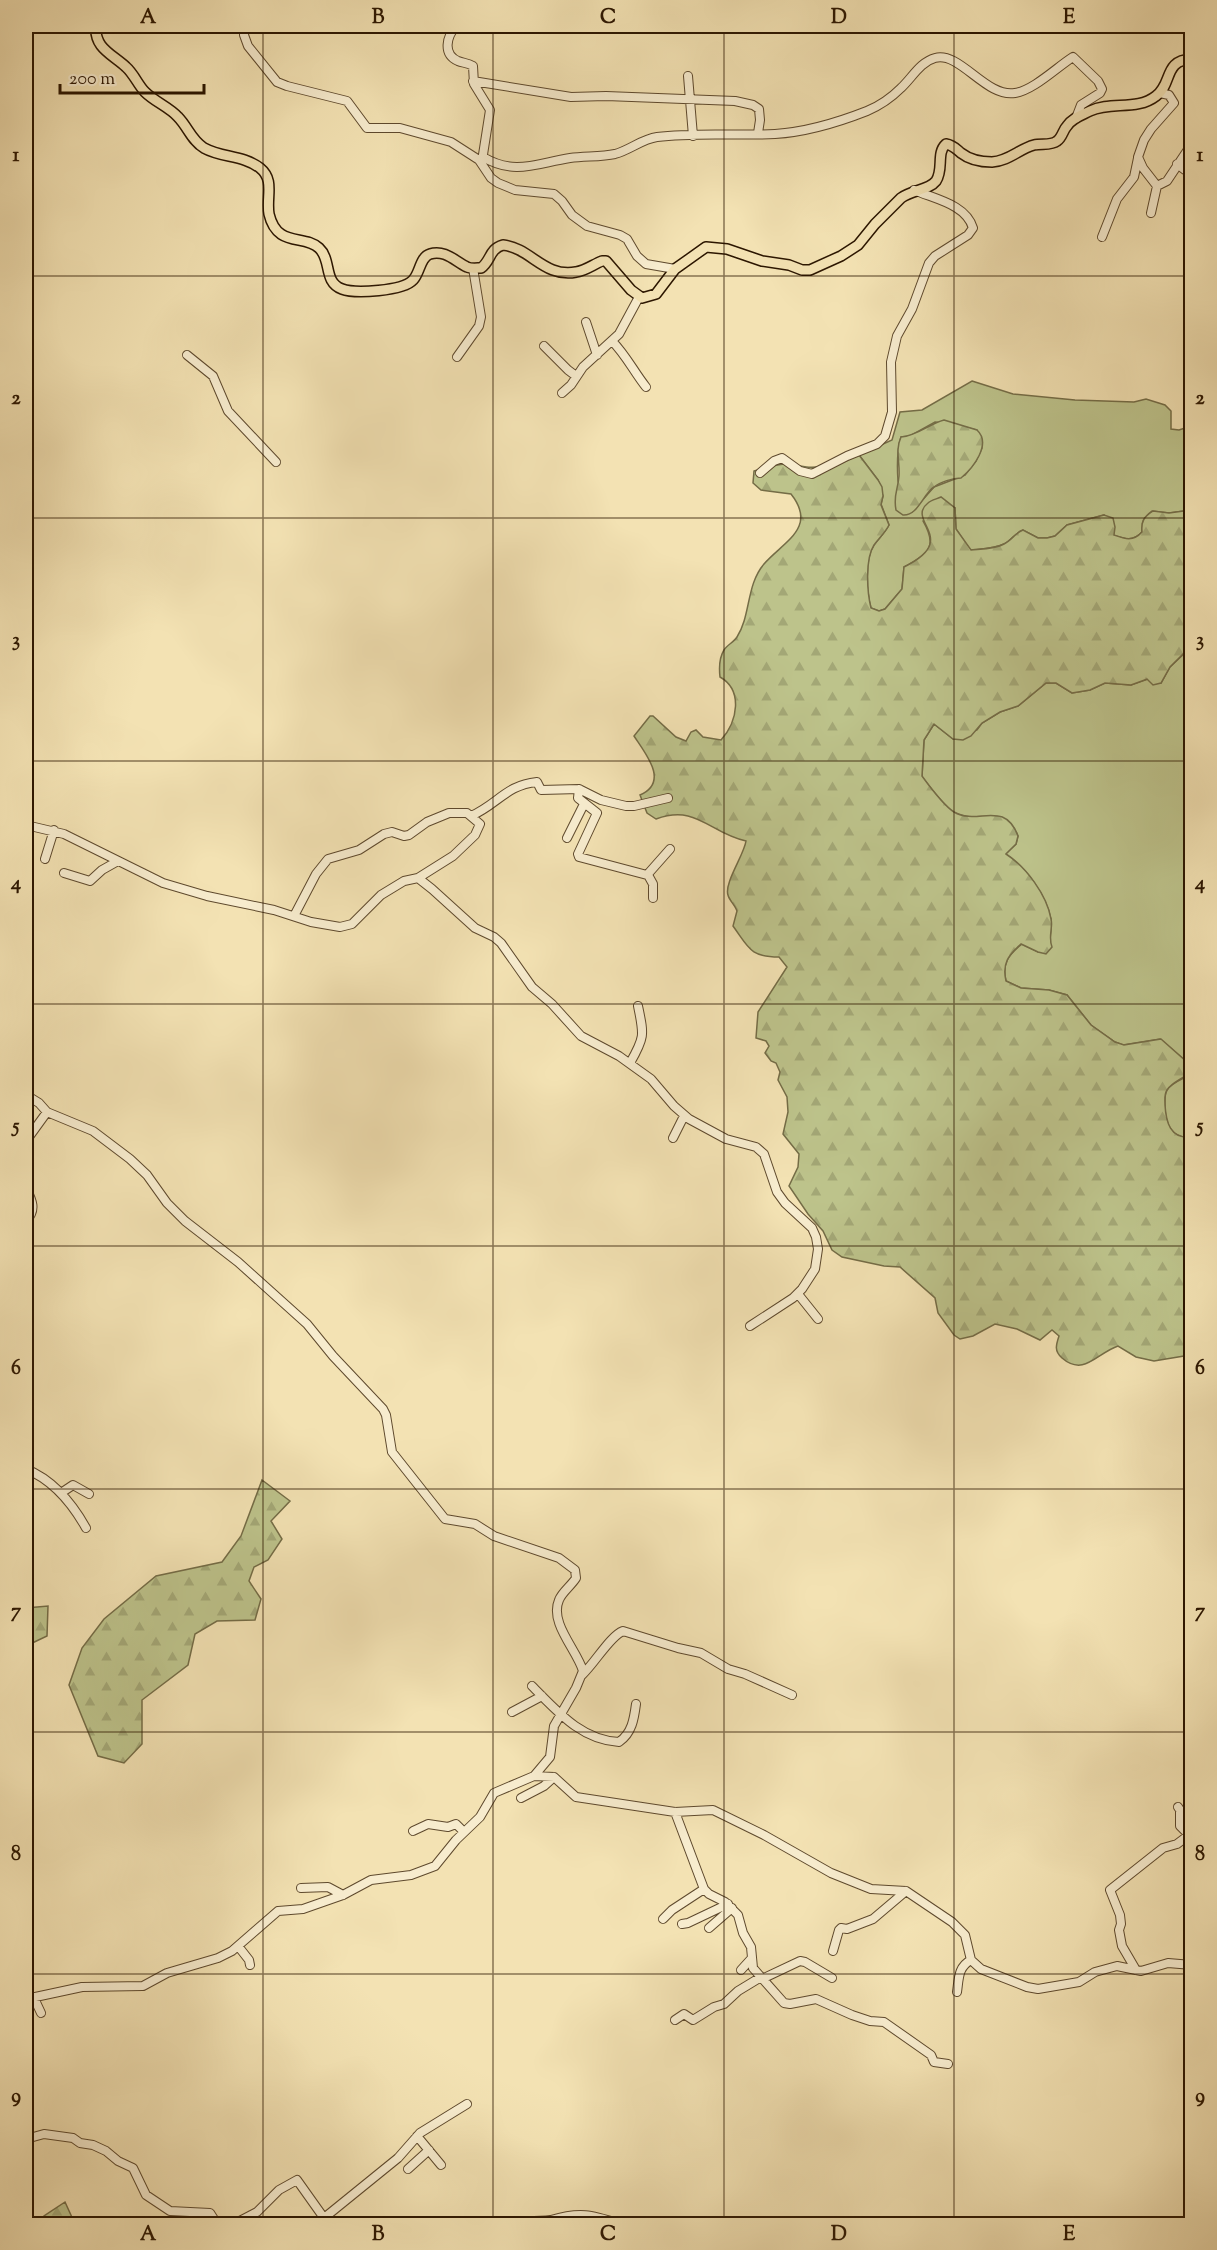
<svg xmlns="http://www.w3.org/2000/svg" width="1217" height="2250" font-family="'Sorts Mill Goudy',serif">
	<defs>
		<pattern id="forest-firs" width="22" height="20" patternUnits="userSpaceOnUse" patternTransform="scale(1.5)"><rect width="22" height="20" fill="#bdc38b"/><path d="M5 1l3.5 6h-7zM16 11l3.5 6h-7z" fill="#a3a776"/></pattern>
	</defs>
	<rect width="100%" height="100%" fill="#f3e2b3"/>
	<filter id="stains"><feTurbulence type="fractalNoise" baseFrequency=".00333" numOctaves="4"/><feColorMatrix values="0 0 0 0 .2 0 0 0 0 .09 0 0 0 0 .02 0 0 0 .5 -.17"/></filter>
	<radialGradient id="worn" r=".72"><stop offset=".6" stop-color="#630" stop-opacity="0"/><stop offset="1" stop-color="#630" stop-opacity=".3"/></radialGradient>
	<path fill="#bdc38b" stroke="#746c46" stroke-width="1.5" fill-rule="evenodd" d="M972,381L1013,394L1075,400L1134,402L1146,399L1165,405L1171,411V429L1179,430L1191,426V510L1169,513L1152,511C1144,517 1141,521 1142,532C1133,542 1125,539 1113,535L1104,515L1067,525L1055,536L1047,538H1038L1023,530C1015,533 1012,540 1004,544C995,549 981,549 970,550L956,529L955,508L923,521C938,547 929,554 904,567L902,589L885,609L879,611L871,608C867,593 864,559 874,545C879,538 885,533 889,525L881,504L883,496L878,480L859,455L892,440L900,412L922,410ZM935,422L957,425L977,430L982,448L976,461L965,475L934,487L912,512C908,503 899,491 898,481C897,467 897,450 901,437L910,436Z
		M1187,651L1191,652V1137C1173,1139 1166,1126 1165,1109C1165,1102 1164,1095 1167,1090C1171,1084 1178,1081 1184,1078L1188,1063L1160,1039L1123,1045L1115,1042L1091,1025L1067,995L1049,990L1021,988L1006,981C1002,964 1008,955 1022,944L1038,952L1051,947C1048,937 1053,929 1051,919C1046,895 1026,867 1005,854L1016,844L1018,836C1004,801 976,826 953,812C943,805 930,787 922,777L924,740L934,724L953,739L977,730L982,723L1000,712L1018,706L1046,683H1056L1072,693L1090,690L1105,683L1131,685L1148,679L1161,683L1170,667Z"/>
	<path fill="url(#forest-firs)" stroke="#746c46" stroke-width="1.5" d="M944,420L977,430C992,444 973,468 961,478C953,478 940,482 934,487C923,494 918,516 903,515L896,510C893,495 898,490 899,476C900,462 895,450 901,437C917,436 929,424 944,420Z
		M859,455L878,480L882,487L883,496L881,505L889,525C885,533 879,538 874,545C865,559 867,592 871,608L879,611L885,609L902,589L904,567C961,539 905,521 928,503C931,500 937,499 941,497L955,508L956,529L971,550C981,549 995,549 1004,544C1012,540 1015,533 1023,530L1038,538H1047L1055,536L1067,525L1104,515L1113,518L1115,527L1114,535C1125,539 1133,542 1142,532C1141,521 1144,517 1153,511L1169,513L1191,510V652L1186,651L1170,667L1161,683L1153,685L1147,679L1131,685L1105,683L1090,690L1072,693L1056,683H1046L1018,706L1000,712L982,723L971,736L963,740L953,739L934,724L924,740L922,776C930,787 943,805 954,812C978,826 1004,799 1018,836L1016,844L1006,854C1026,867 1047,895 1051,919C1053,929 1048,937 1052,947L1046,954L1038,952L1021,944C1008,955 1002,964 1006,981L1021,988L1049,990L1067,995L1091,1025L1115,1042L1124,1045L1161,1039L1188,1063L1190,1072C1183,1079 1172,1082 1167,1090C1164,1095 1165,1099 1165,1105C1166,1122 1170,1139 1191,1137V1354L1190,1355L1154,1361L1136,1357L1118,1346C1097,1353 1084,1377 1062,1358C1054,1351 1056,1345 1059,1336L1052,1330L1040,1340L1017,1329L995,1324L973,1336L960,1339L954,1335L938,1313L935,1298L900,1267L884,1266L842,1257L832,1250L823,1231L808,1214L789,1186L798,1167L799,1154L783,1134L788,1112L787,1097L778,1080L780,1072L776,1063L771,1061L765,1053L769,1046L766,1041L756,1038L758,1012L787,967L779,957C750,957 749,948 733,926L737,911C735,905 729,900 728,895C724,883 744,855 746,841C709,833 697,804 656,819L647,813L640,795C670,782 645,753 634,736L650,716H653L676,737L686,741L691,732L696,730L703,737L721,740C738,721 743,690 720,677C719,668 719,658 724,650C727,645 734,642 737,637C751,615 746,585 764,564C783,542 818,528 791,494L761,490L753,483L754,471C764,469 778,463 788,464C801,466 810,469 823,466L828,469Z
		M262,1480L290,1501L271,1521L282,1539L268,1560L254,1567L249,1581L261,1599L255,1620L217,1621L195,1634L188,1665L142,1700V1744L124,1763L98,1756L69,1685L82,1648L104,1619L156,1576L222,1562L241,1536Z
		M48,1606L47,1636L26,1646V1608Z
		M65,2202L75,2224H44V2216Z"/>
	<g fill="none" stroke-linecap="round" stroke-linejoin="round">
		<defs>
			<path id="minor" d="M245,26L244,35L248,46L277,82L287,86L347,101L367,128H400L451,142L479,160L491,178L498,183L515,190L554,194L562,201L572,215L587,226L620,235L627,239L637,256L646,264L675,269
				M456,26C447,36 442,54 458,61C463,63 468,63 473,66L474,84L490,110L482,161
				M688,76L693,136
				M473,81L571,97L606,96L735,101L753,105L759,109L760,120L758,133
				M483,157C515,176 537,163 570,158C585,156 601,157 615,154C630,150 642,139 657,137C696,132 736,136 775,134C806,132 839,122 867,111C879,106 892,97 901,88C912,78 920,62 935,58C960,51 986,98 1015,93C1034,90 1057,67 1073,57L1098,81L1102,89L1100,93L1081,105L1076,118
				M1177,164L1185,170L1192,169
				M1157,186L1167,181L1191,145
				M1151,213L1157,186L1143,168L1138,157L1144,140L1151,129L1174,103L1169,95L1160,93
				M1102,237L1117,199L1134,177L1138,158
				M586,322L597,355
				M612,341C626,355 634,372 646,387
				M544,346L568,370L576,376
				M187,355L213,376L228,411L276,462
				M457,357L479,326L481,317L473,268
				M562,393L571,385L583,367L619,334L639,297
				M760,473L774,461L782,458L800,471L812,474L847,456L877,444L885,436L892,412L891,362L897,336L912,309L929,263L935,256L968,235L973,228C966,204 934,199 914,190
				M579,789L578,798L597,813L578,854L579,857L647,875L670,849
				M471,816C498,804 506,785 537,782L541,790L579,789L601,800L626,806H634L668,798
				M26,825L64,834L163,883L207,896L274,910L311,922L340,927L352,924L381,895L404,881L418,878L453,856L475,835L480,824L467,813H449L427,822L409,835L404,836L392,832L384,834L359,850L328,859L316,874L294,916
				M567,838L584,804
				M45,859L54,830
				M64,873L90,881L102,870L118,861
				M648,875L653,884V898
				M418,878L432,889L475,928L494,937L501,943L532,987L552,1004L581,1036L619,1056L651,1079L674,1106L689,1119L726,1139L756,1147L764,1154L777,1192L785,1203L812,1228L816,1237L818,1249L815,1269L802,1289L793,1298L750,1326
				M630,1063C645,1037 644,1035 638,1006
				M26,1095L39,1103L47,1112L93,1131L130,1159L147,1175L167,1203L185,1221L238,1262L307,1324L333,1356L383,1409L386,1415L392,1452L445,1519L475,1524L494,1536L559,1558L575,1570L576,1578C571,1586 562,1592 559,1600C549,1623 577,1650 583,1671L576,1688L554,1726L550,1757L534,1776
				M673,1138L684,1116
				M26,1141L47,1112
				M26,1188C32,1200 37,1210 26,1221
				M798,1294L818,1319
				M26,1469C53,1480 72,1503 86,1528
				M61,1493L73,1485L89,1494
				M582,1675C595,1663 610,1636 623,1631L678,1648L701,1653L728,1669L745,1674L792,1695
				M532,1686C557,1711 581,1740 619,1742C632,1733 634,1719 636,1704
				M512,1712L542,1696
				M521,1798L544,1786L554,1777
				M675,1812L704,1889L709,1894L725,1902L738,1915L743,1933L751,1947L753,1968L784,2003L790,2004L816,1999L852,2015L870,2021L884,2022L931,2055L934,2062L948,2064
				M413,1831L428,1824L448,1827L456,1824L464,1832
				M301,1888L328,1887L343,1895
				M663,1919L672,1910L704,1889
				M682,1924L688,1923L728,1904
				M709,1928L732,1908
				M238,1946L249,1960L250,1965
				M833,1951L839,1930L841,1928L847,1929L873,1919L906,1891
				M741,1970L751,1959
				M1136,1970L1122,1946L1119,1930L1121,1924L1120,1915L1110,1890L1163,1848L1177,1844L1189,1835L1180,1826V1810L1178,1807
				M762,1979L800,1961L805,1962L832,1978
				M957,1992C959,1978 958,1967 971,1960
				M34,1998L41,2013
				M26,1999L82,1987L143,1986L167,1973L218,1958L232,1951L278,1911L303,1909L343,1895L371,1880L411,1875L435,1866L456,1840L480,1817L494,1793L534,1776L554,1777L576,1797L675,1812L713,1810L764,1835L831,1873L871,1889L906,1891L952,1922L965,1935L971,1960L981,1969L1027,1987L1038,1989L1079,1982L1095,1972L1117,1966L1141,1971L1168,1963L1192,1965
				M675,2020L684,2014L693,2020L714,2007L724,2004L738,1991L761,1977
				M417,2136L441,2165
				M26,2139L44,2134L73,2138L80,2143L93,2145L106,2151L118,2161L133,2168L146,2195L170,2211L210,2213L217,2224
				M408,2169L429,2150
				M324,2218L398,2158L420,2133L467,2104
				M234,2224L257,2212L279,2190L297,2180L324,2218L321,2224
				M523,2224C532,2219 541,2222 551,2220C581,2211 592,2215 621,2224"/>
			<path id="major" d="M96,26C94,48 112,54 126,67C134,74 138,85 145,92C155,102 169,107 178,117C188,127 191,140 204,148C222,158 243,155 260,168C275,180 266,197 269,214C277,248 304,234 319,248C332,260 323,282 342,289C355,294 403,291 413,280C420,273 420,257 430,254C445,249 456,262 467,267C471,269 477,268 481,268C491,261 489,249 503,245C531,248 544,278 576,272C585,271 594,264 602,261H606L631,290L642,298L656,294L675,269L706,247L727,249L762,261L789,265L802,270H810L841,256L858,245L875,224L901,198C912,190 929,190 936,181C944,169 936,153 946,144C953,145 956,149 961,153C970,160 982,162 992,162C1009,161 1019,149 1034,145C1041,143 1051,146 1057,141C1062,138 1063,130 1067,126C1072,118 1082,115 1090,111C1111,101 1137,111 1156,96C1173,84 1163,60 1192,59"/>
		</defs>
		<use href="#minor" stroke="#5e492d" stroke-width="10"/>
		<use href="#major" stroke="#2c1600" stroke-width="12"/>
		<use href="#minor" stroke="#f7ecce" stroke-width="8"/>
		<use href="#major" stroke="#f3e2b3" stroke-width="9"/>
	</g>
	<path fill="none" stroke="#2c1600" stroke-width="1.5" stroke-opacity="0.55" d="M263,26V2224M493,26V2224M724,26V2224M954,26V2224M26,276H1192M26,518H1192M26,761H1192M26,1004H1192M26,1246H1192M26,1489H1192M26,1732H1192M26,1974H1192"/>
	<rect width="1217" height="2250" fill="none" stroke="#f3e2b3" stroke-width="66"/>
	<path d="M60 84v9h144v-9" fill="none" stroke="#2c1600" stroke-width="3"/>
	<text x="69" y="84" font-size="18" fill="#2c1600" stroke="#f7ecce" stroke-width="4.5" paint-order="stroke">200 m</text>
	<rect x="33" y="33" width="1151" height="2184" fill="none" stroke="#2c1600" stroke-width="2"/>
	<g font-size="20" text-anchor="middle" font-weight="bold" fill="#2c1600">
		<text x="148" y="23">A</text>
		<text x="378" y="23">B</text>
		<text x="608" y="23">C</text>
		<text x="839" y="23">D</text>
		<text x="1069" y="23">E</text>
		<text x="16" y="161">1</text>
		<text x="1200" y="161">1</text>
		<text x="16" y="404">2</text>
		<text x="1200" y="404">2</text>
		<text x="16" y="646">3</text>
		<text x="1200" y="646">3</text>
		<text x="16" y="889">4</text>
		<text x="1200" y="889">4</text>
		<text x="16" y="1132">5</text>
		<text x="1200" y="1132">5</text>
		<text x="16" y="1374">6</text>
		<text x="1200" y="1374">6</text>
		<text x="16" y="1617">7</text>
		<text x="1200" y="1617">7</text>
		<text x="16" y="1860">8</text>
		<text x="1200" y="1860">8</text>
		<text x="16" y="2102">9</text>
		<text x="1200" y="2102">9</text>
		<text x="148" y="2240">A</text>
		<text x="378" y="2240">B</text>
		<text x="608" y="2240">C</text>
		<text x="839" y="2240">D</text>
		<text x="1069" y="2240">E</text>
	</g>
	<rect width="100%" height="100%" filter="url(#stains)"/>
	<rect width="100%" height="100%" fill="url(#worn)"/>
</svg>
